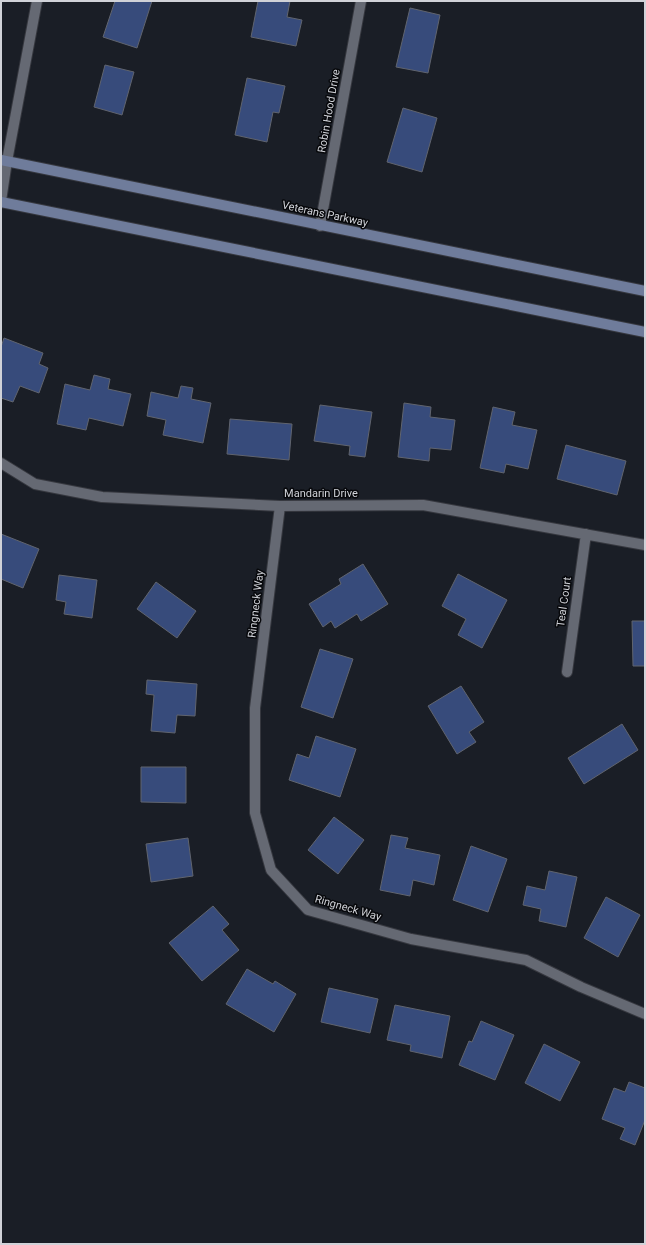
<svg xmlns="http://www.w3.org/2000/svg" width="646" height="1245" font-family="Roboto,sans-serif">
	<rect width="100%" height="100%" fill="#1a1e26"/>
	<path fill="#374b7b" stroke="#60646e" d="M115,1H152L137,48L103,37Z
		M258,1H290L287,17L302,20L296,46L251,37Z
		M410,8L440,15L428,73L396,67Z
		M105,65L134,72L122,115L94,107Z
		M247,78L285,86L279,113L273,112L267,142L235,135Z
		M403,108L437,118L422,172L387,162Z
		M4,338L43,353L39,364L48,368L39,393L20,386L13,402L1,398V347Z
		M94,375L110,379L108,389L131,394L123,426L89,418L86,430L57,424L65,384L90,390Z
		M181,386L193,388L191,399L211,403L203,443L163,435L166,420L147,416L151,392L178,398Z
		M404,403L431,407L430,417L455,420L451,450L430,448L429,461L398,457Z
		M320,405L372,412L365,457L349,455L350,446L314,441Z
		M493,407L515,412L512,425L537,430L528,469L506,464L504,473L480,468Z
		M230,419L292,424L289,460L227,454Z
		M566,445L626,461L617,495L557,479Z
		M1,534L39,549L23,588L1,579Z
		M363,564L388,604L361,621L357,614L335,628L331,621L323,627L309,604L341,584L339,579Z
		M458,574L507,600L482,648L458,635L466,619L442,606Z
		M59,575L97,580L92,618L64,614L66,602L56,600Z
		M156,582L196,611L177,638L137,609Z
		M632,621H645V666H633Z
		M320,649L353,659L333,718L301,707Z
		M147,680L197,684L195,716L177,715L175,733L151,731L154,695L146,694Z
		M461,686L484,722L469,732L476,742L457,754L428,706Z
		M622,724L638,750L584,784L568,758Z
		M316,736L356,749L340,797L289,780L297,754L309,758Z
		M141,767H186V803L141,802Z
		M334,817L364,840L338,874L308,850Z
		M391,835L408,838L405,848L440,855L434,885L413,880L410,896L380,890Z
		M188,838L193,876L151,882L146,844Z
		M471,846L507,859L488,912L453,900Z
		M549,871L577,877L566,927L539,921L541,909L523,905L527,886L545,890Z
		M606,897L640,915L618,957L584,938Z
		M213,906L229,924L222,930L239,950L202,981L169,943Z
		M247,969L273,984L275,981L296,994L274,1032L226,1004Z
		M329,988L378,999L370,1033L321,1022Z
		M395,1005L450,1016L442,1058L410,1051L411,1045L387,1040Z
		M481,1021L514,1035L495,1080L459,1065L469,1041L472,1042Z
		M544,1044L580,1062L560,1101L525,1083Z
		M629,1082L645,1088V1120L635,1145L620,1139L625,1128L602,1119L614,1088L625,1092Z"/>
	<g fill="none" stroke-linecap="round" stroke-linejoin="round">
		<defs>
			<path id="minor" d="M1,201L7,161L37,1
				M320,226L361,1
				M1,463L35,484L102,497L280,506L423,505L645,545
				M280,506L255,708V813L271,870L308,910L411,939L526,960L581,987L645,1014
				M567,672L586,534"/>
			<path id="secondary" d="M1,160L645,291
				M1,202L645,332"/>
		</defs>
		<use href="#minor" stroke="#36383f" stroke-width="12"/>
		<use href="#secondary" stroke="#36383f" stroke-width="12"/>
		<use href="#minor" stroke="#656973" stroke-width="10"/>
		<use href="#secondary" stroke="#6f7c9b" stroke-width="10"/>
	</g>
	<g text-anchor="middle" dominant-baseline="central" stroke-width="3" stroke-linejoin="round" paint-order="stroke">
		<g font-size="11" fill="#d0d2d8" stroke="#07080b">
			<text transform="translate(329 111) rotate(-80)">Robin Hood Drive</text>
			<text transform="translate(325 214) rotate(12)">Veterans Parkway</text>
			<text x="321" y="493">Mandarin Drive</text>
			<text transform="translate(564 602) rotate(-82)">Teal Court</text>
			<text transform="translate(256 604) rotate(-83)">Ringneck Way</text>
			<text transform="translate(348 908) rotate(16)">Ringneck Way</text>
		</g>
	</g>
	<rect width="646" height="1245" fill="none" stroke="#d0d2d8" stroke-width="4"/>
</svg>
